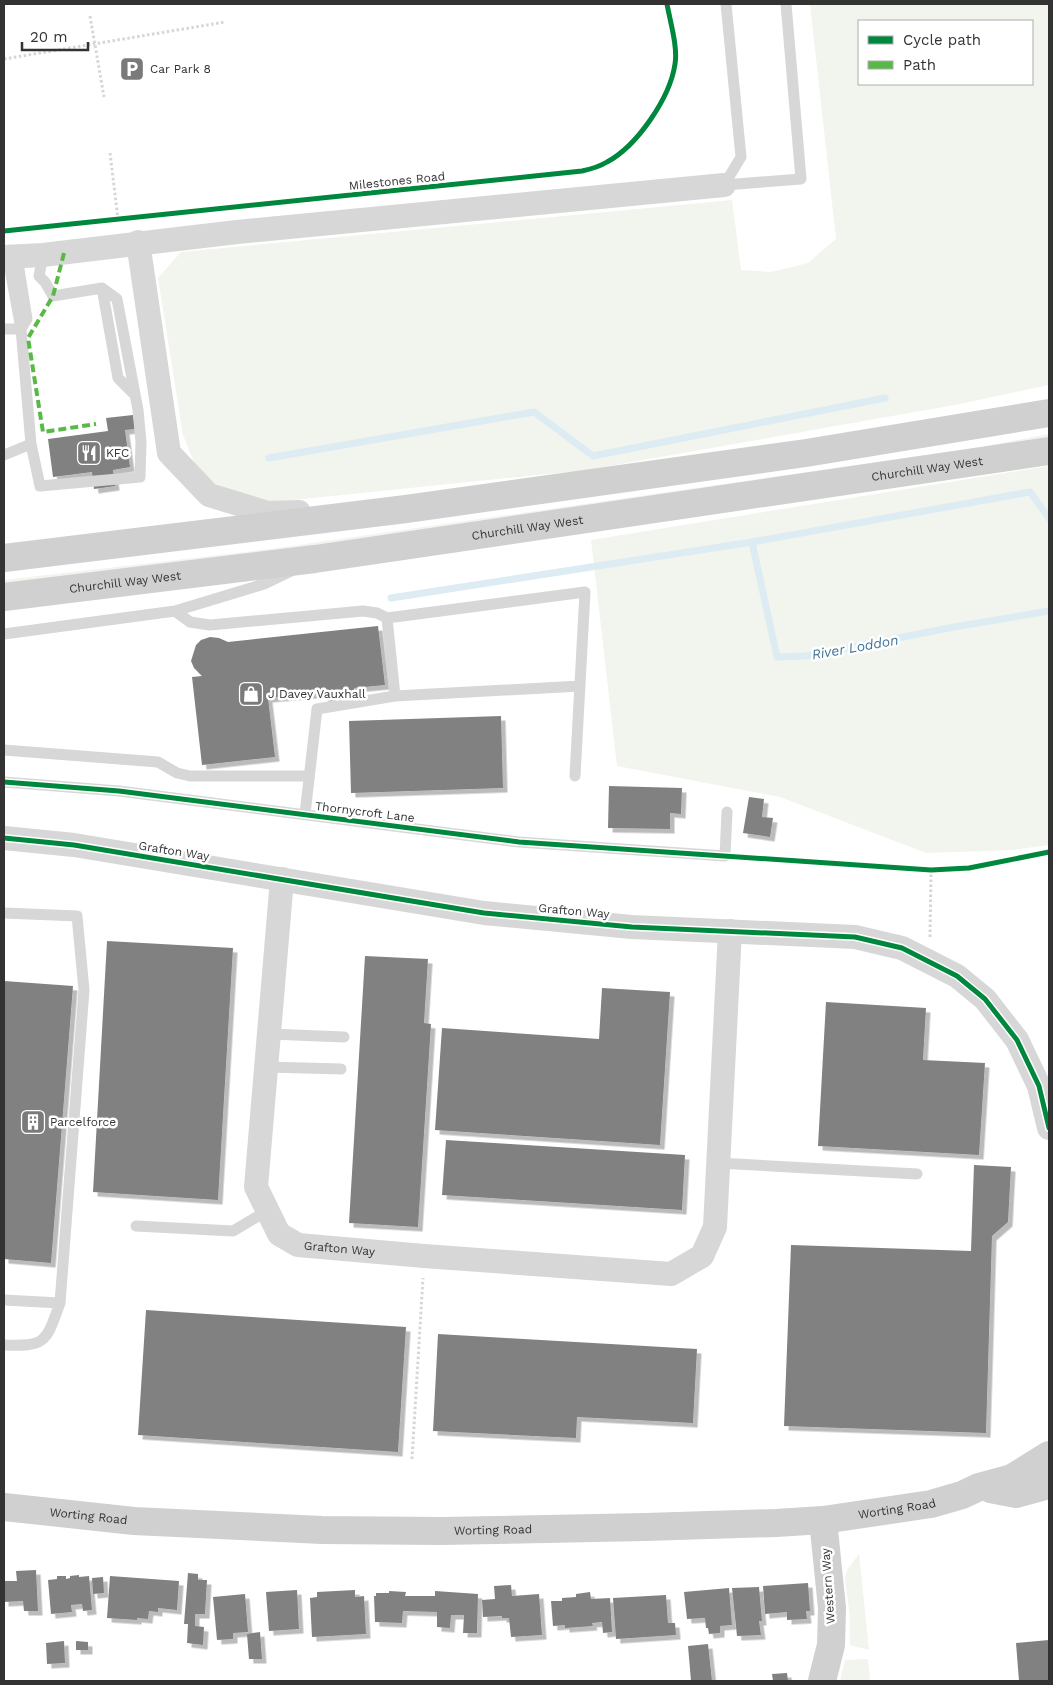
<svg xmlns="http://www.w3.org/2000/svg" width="1053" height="1685" font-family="'Work Sans',sans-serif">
	<defs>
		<filter id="shadow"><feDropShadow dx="4.5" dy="4.5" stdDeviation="0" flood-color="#0004"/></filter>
	</defs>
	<rect width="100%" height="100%" fill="#fff"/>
	<path fill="#f1f5ed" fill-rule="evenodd" d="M810,4H1049V385L960,404L587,470L274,502L222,489L196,467L183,435L158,278L181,252L732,200L741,270L771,272L808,263L836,239ZM859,21H1032V84H859Z
		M1049,434V443L985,456L4,588V580L270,549L975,448Z
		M1049,466V845L1013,850L926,853L780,797L617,766L591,540Z
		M859,1554L869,1650L850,1645V1617L845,1578L847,1570Z
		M868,1659L870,1681H840L845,1660Z"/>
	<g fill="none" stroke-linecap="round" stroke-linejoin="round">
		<path stroke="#ddebf3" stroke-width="7" d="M269,458L534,412L593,456L885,398
			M752,542L777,657L806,656L954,627L1049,611
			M391,598L752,542L1030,492L1049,518"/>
	</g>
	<path fill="#818181" filter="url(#shadow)" d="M133,415L135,429L125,430L130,467L113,470L115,486L94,489L92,472L53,477L48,439L108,431L106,418Z
		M378,626L385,685L354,688V696L324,699L323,693L268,698L275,757L202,765L192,677L202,676L194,668L191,661L196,645L201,640L210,637L219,638L228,642Z
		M501,716L503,788L351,793L349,721Z
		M609,786L682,788L681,814L670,813V829L608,828Z
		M749,797L764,799L762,817L773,818L770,837L743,833Z
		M107,941L233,948L218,1200L93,1192Z
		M365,956L428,959L424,1023L431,1024L418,1227L349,1223Z
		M4,981L73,986L51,1263L4,1259Z
		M602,988L670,992L660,1145L435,1130L442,1028L599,1039Z
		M826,1002L926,1008L923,1060L985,1063L979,1155L818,1146Z
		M446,1140L685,1155L682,1210L442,1195Z
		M974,1165L1011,1167L1008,1222L992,1236L986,1433L784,1426L791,1245L971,1251Z
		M146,1310L406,1327L398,1452L138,1435Z
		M438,1334L697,1349L693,1423L577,1417L576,1438L433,1431Z
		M36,1570L38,1611H24L23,1601L4,1602V1581H17L16,1571Z
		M188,1573L198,1574V1580H207L205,1614H195V1626L204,1627L203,1645L187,1643L188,1624H184Z
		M79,1575V1577L89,1576L92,1610L83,1611L82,1604L71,1605L72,1612L51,1614L48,1580L57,1579V1576H66V1579L70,1578V1576Z
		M110,1576L179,1581L177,1610L158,1608V1612L149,1611L148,1619L137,1618V1620L107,1618Z
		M103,1577L104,1593L93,1594L92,1578Z
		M808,1583L810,1611H806L807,1619L787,1620V1612L765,1614L763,1586Z
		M511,1585L512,1596L539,1594L542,1635L511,1637L509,1618H502V1616L483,1617L482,1600L495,1599L494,1586Z
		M759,1587L762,1621H759L761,1635L737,1636L732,1588Z
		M729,1588L732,1625L720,1626V1633L709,1634L708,1628H706L705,1618L687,1619L684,1592Z
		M297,1590L299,1629L269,1631L266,1592Z
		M355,1590V1597L364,1596L366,1634L312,1637L310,1598L317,1597V1592Z
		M389,1591L406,1592L405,1596H435V1591L478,1594L477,1633H463L464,1615H451L450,1628L437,1627V1612L403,1611L402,1623L375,1622L374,1596H376V1593H389Z
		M590,1592L591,1599L610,1598L612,1632L603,1633L602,1622L592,1623L593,1626L565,1628V1625L553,1626L551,1601H562V1598L576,1597V1594Z
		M245,1594L248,1632L233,1633V1639L217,1640L213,1597Z
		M666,1595L668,1623H675L676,1635L616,1639L613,1598Z
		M260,1632L262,1659H249L247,1634Z
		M1049,1640V1681H1019L1016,1643Z
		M64,1641L65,1663L47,1664L46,1643Z
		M76,1641L88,1642V1650H76Z
		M708,1644L712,1681H691L688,1646Z
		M787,1673L788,1681H773L772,1674Z"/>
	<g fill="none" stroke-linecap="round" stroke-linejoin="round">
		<path stroke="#d6d6d6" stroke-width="3" stroke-dasharray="2.5 2.5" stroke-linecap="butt" d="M90,16L104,97
			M4,59L225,22
			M110,153L118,219
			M930,937L931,870
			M412,1459L423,1278"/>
		<path stroke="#d7d7d7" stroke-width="11" d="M724,185L801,179L786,4
			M724,185L741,157L726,4
			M4,259L10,269L21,329L31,444L40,486L140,477L141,442L138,410L117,299L102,288L53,296L45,282L39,276L43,255
			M102,288L118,378L135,395
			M4,329H21L27,319L17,257
			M4,455L31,444
			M175,611L190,622L210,625L363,611L377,613L387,618
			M4,634L175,611L264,584L291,571
			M395,696L580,686
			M4,750L158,762L177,773L190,776H309
			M4,782L119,791L519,842L725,856L727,812
			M305,814L317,709L395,696L387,618L585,592L575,776
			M4,913L77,916L84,990L60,1303L4,1300
			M270,1034L344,1037
			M267,1067L341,1069
			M718,1163L917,1174
			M136,1226L233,1231L267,1211
			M4,1345C47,1347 46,1341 60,1303"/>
		<g stroke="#d7d7d7" stroke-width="24">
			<path d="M138,242L169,453L209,495L268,513L299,512"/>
			<path d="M4,257L43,255L237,232L724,185"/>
			<path d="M4,838L74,845L484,913L632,927L855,937L902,948L957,976L985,999L1017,1040L1039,1086L1049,1128"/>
			<path id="s1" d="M282,879L256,1187L279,1234L298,1245L424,1256L671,1274L702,1256L715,1227L730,931"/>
		</g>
		<g stroke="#d0d0d0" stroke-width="28">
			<path d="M4,558L406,509L806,453L1049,413"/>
			<path id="s2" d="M4,597L315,559L1049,451"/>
			<path d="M990,1489L1016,1494L1049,1485"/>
			<path id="s3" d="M4,1507L134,1521L322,1530L441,1531L645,1527L776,1523L823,1520L931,1504L962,1495L979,1487L1012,1478L1049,1455"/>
			<path d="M822,1681L831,1645L832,1608L823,1520"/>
		</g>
		<path stroke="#58b947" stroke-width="4" stroke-dasharray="8 4" stroke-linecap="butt" d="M64,253L53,296L28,338L43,432L96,424"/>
		<defs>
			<path id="cycleway" d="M4,231L582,171C591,169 599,167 607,162C637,146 670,98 675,64C678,47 670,21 667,4
				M4,782L119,791L519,842L931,870L969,868L1049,852
				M4,838L74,845L484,913L632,927L855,937L902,948L957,976L985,999L1017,1040L1039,1086L1049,1128"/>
		</defs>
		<use href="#cycleway" stroke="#fff" stroke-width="8"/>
		<use href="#cycleway" stroke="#00873e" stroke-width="5"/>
	</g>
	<defs>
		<symbol id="parking-square" viewBox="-11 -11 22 22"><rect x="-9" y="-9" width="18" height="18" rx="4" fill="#7a7a7a" stroke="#fff"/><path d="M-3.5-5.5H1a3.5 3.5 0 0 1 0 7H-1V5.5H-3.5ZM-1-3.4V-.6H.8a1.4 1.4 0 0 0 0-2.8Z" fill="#fff"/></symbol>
		<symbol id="restaurant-square" viewBox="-11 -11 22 22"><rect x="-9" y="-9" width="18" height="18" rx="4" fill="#7a7a7a" stroke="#fff"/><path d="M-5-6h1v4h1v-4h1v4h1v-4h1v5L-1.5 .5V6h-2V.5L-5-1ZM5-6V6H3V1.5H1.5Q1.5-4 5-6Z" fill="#fff"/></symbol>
		<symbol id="shop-square" viewBox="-11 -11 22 22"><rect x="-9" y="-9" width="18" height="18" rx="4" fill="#7a7a7a" stroke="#fff"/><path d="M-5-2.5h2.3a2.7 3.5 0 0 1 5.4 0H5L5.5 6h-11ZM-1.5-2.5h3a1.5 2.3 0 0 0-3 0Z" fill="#fff"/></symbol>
		<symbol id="building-square" viewBox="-11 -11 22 22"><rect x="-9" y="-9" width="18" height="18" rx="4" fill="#7a7a7a" stroke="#fff"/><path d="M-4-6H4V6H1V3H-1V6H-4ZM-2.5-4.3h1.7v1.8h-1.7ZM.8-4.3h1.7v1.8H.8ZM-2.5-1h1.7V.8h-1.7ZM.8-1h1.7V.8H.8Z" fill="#fff"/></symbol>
	</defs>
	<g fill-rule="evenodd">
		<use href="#parking-square" x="118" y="55" width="28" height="28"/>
		<use href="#restaurant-square" x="75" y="439" width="28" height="28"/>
		<use href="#shop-square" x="237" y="680" width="28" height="28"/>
		<use href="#building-square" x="19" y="1108" width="28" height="28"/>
	</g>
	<g text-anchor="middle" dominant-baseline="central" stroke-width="5" stroke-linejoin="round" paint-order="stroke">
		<g font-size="12" fill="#333" stroke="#fff" text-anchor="start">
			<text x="150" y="69">Car Park 8</text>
			<text x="106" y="453">KFC</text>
			<text x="268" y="694">J Davey Vauxhall</text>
			<text x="50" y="1122">Parcelforce</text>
		</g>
		<g font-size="12" fill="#333" stroke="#fff">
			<text transform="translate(397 181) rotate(-6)">Milestones Road</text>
			<text stroke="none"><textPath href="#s2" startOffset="932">Churchill Way West</textPath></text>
			<text stroke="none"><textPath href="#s2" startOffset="528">Churchill Way West</textPath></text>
			<text stroke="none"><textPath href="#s2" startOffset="122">Churchill Way West</textPath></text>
			<text transform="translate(365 812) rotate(7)">Thornycroft Lane</text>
			<text transform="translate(174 851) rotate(9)">Grafton Way</text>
			<text transform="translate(574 911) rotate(5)">Grafton Way</text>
			<text stroke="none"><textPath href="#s1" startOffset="425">Grafton Way</textPath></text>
			<text stroke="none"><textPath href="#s3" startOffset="895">Worting Road</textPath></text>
			<text stroke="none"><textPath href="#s3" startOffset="85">Worting Road</textPath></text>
			<text stroke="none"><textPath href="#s3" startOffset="490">Worting Road</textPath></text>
			<text transform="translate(828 1586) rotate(-94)">Western Way</text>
		</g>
		<g font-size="14" font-style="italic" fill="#3f7597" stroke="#fff">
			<text transform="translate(855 647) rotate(-10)">River Loddon</text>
		</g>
	</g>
	<rect width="1053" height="1685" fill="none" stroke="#333333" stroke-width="10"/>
	<rect x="858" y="20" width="175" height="65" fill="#ffffff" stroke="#adadad"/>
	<rect x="868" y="36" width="25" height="8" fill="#00873e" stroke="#adadad"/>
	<text x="903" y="45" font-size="15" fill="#333333">Cycle path</text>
	<rect x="868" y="61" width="25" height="8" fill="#58b947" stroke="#adadad"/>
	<text x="903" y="70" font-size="15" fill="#333333">Path</text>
	<path d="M22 42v8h66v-8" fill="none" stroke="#333333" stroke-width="2.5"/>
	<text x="30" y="42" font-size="15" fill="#333333" stroke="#ffffff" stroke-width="4" paint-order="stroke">20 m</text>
</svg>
